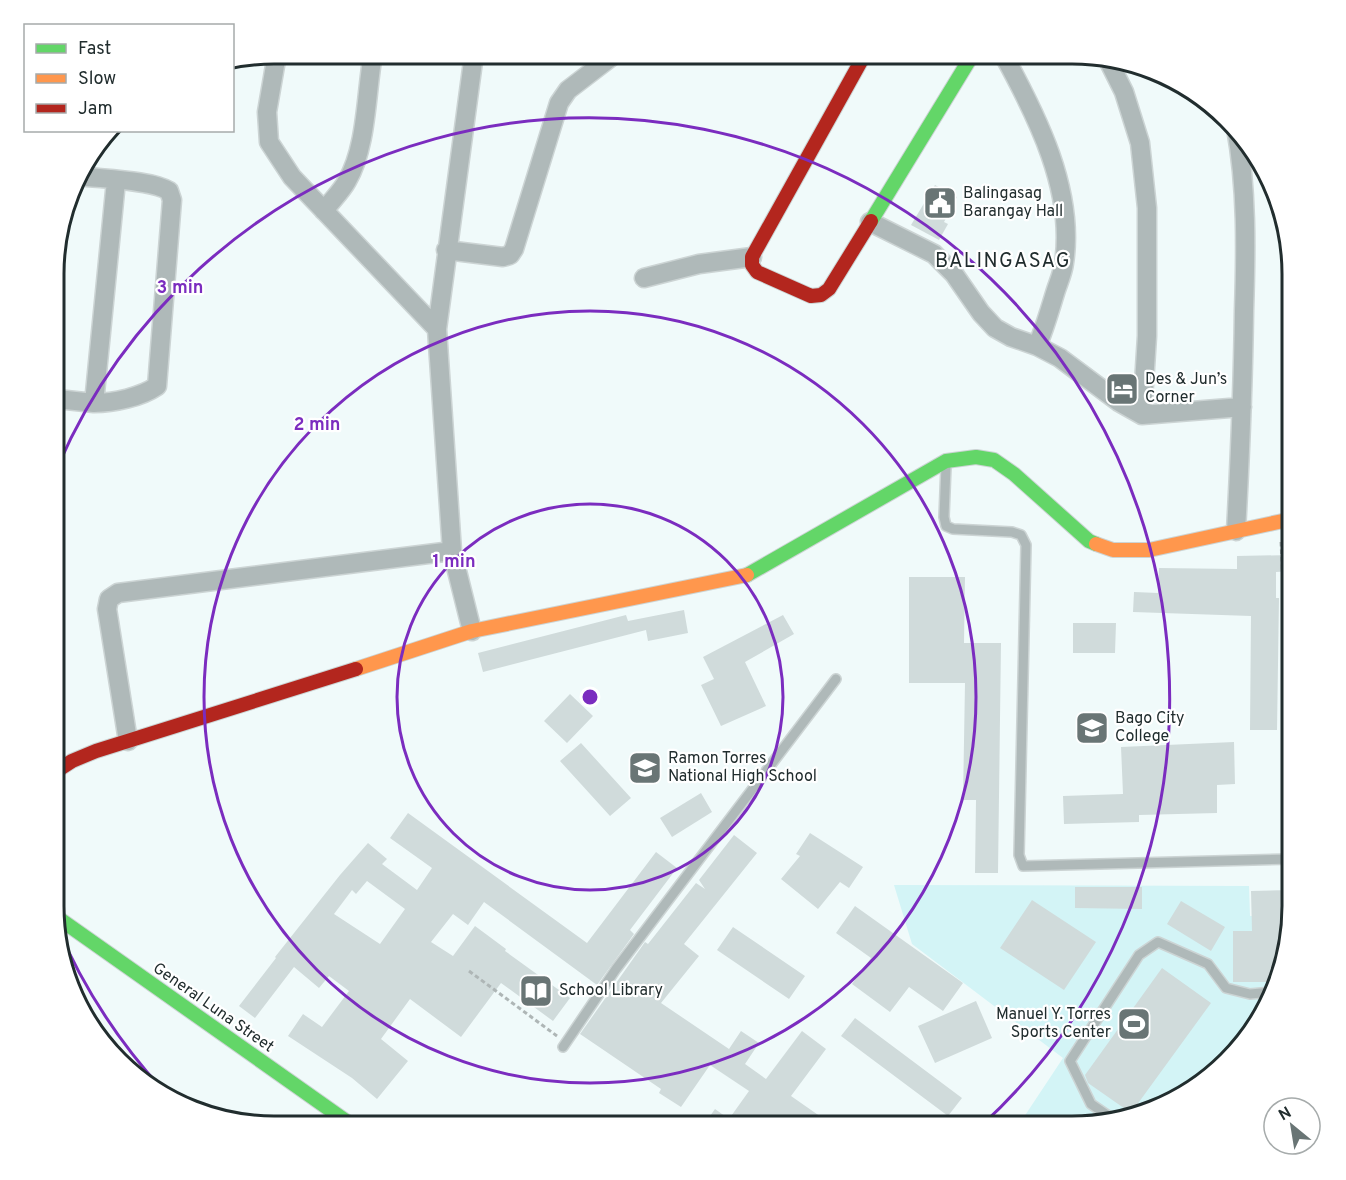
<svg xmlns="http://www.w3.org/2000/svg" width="1346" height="1180" font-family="Overpass,sans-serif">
	<rect width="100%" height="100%" fill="#f0fafa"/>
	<path fill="#d3f4f6" d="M894,885L1249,886L1250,916L1290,915L1275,990L1217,1071L1155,1109L1085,1126H1018L1063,1058L912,944Z"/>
	<path fill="#d0dbdb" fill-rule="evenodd" d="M935,185L957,197L944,222L948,224L939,240L911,225Z
		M1292,555V571L1276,572V598H1279L1277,730H1250L1251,616L1133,612L1134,592L1158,593L1159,568L1237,569V556Z
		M909,577H965L964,643H1001L998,873H975L976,800H963L965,683H909Z
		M684,610L688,633L648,641L646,630L483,672L478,653L626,615L628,621Z
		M783,615L794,634L745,662L766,706L721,726L701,685L714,679L703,657Z
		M1073,623H1116L1115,653H1073Z
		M570,694L593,716L567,743L544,721Z
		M1234,742L1235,784L1217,785V813L1139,815V822L1064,824L1063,796L1123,794L1121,747Z
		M581,743L631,798L610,816L560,761Z
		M701,793L712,812L672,837L660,818Z
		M408,813L587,943L656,852L677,868L630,930L634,934L597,985L484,902L468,925L453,914L431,942L453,956L475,926L506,949L505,951L570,998L553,1021L501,983L461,1037L410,999L381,1039L408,1061L377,1099L352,1078L288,1036L303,1014L322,1027L349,991L329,976L319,988L294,967L255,1018L239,1006L276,958L275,957L340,875L368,843L387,859L382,864L417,890L432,868L390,838ZM367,881L405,909L380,944L334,914L352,890L356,894Z
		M810,833L863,867L849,888L840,882L818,909L781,879L800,856L796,854Z
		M734,835L757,853L684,944L699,956L661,1003L729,1049L741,1031L759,1043L745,1064L766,1079L802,1031L826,1049L791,1096L834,1126H703L715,1109L729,1119L749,1091L710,1065L681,1107L659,1093L661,1089L580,1034L645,942L648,944L696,883L705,889L699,880Z
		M1075,887H1142V909L1075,908Z
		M1292,890V906L1277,982H1233V931H1252L1251,891Z
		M1032,900L1096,942L1064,990L1000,948Z
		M1181,901L1225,927L1211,951L1167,924Z
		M855,906L963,983L943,1011L909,987L890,1012L852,984L871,958L836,933Z
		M733,927L805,976L789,999L717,950Z
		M1162,968L1211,1003L1131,1113L1088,1083L1085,1075Z
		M976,1001L992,1038L935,1063L918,1026Z
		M855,1018L962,1098L948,1116L841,1036Z"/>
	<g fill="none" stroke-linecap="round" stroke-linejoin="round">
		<defs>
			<path id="lane" d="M946,466L944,517L946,526L953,529L1012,532L1021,535L1026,545L1019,855L1023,866L1292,859
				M563,1047L616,969L836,679
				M1113,1119L1091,1104L1070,1061L1139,955L1158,942L1208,964L1226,988L1250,994L1273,992"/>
			<path id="street" d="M277,54L267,112L269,142L292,177L437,329
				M1003,54C1037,116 1075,191 1064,263C1063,272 1059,281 1056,290C1050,309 1045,328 1037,346
				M1108,60L1124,92L1140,143L1147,208V336L1142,415
				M79,176C101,179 153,180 169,191L172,200L157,386C141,397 114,403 94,403L116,181
				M324,211C331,201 341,192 347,181C367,147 366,93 373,54
				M870,222L934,254L954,274L981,313L995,328L1011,337L1037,346L1060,358L1119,402L1142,415L1242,407
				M446,250L503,257L510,255L514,249L559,103L568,90L615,54
				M644,278L699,264L752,257
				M57,399L94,403
				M1236,531C1240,458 1243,385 1244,311C1246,250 1247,188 1236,128
				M472,631L452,551L437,329L474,54
				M128,741L107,609L109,599L118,593L452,551"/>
			<path id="fast" d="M871,221L973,54
				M747,575L946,461L976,457L994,460L1014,474L1089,541L1096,544
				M54,915L353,1126"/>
			<path id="slow" d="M1096,544L1113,550H1149L1292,519
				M356,669L472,631L747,575"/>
			<path id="jam" d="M865,54L752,257V265L757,272L811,296L821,295L829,289L871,221
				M55,772L72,761L96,751L356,669"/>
		</defs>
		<use href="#lane" stroke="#ccd4d4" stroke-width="12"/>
		<use href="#street" stroke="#ccd4d4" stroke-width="21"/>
		<use href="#fast" stroke="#ccd4d4" stroke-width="16"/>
		<use href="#slow" stroke="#ccd4d4" stroke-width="16"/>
		<use href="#jam" stroke="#ccd4d4" stroke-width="16"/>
		<path stroke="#aeb6b6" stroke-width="3" stroke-dasharray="4.5 3" stroke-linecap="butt" d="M1281,542L1283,581L1292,580
			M469,971L557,1036"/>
		<use href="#lane" stroke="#afb9b9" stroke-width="9"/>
		<use href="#street" stroke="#afb9b9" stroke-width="18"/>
		<use href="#fast" stroke="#63d668" stroke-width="14"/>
		<use href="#slow" stroke="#ff974d" stroke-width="14"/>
		<use href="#jam" stroke="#b3261e" stroke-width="14"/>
	</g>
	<g fill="none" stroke="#7b2cbf" stroke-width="3">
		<circle cx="590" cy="697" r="193"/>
		<circle cx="590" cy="697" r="386"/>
		<path d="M162 1089A580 580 0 0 1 56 924M58 466A580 580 0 1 1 982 1125"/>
	</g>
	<defs>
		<symbol id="civic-square" viewBox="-11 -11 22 22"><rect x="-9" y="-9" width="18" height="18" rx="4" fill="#697575" stroke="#fff"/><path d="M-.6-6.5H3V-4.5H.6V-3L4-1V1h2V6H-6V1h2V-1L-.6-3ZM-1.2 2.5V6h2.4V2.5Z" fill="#fff"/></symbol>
		<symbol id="hotel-square" viewBox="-11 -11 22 22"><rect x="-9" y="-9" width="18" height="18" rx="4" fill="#697575" stroke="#fff"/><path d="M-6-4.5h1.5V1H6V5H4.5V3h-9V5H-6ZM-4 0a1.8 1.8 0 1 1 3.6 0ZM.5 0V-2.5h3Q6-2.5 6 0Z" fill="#fff"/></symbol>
		<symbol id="university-square" viewBox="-11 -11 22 22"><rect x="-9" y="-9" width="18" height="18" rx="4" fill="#697575" stroke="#fff"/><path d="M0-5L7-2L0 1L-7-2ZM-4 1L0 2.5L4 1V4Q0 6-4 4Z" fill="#fff"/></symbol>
		<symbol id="school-square" viewBox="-11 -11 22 22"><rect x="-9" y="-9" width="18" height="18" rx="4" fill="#697575" stroke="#fff"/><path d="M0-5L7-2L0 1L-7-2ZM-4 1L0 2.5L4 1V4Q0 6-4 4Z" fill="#fff"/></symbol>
		<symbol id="library-square" viewBox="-11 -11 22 22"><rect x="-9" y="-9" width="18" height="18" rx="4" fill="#697575" stroke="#fff"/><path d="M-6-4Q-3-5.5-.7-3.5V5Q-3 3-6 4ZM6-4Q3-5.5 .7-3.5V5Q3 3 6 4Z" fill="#fff"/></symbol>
		<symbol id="stadium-square" viewBox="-11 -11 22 22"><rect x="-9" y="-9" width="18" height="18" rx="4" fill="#697575" stroke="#fff"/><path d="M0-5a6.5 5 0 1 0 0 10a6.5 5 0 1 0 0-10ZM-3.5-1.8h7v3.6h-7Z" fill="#fff"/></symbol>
	</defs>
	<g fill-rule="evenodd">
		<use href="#civic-square" x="921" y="184" width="38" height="38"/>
		<use href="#hotel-square" x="1103" y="370" width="38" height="38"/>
		<use href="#university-square" x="1073" y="709" width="38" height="38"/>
		<use href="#school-square" x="626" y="749" width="38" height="38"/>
		<use href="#library-square" x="517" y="972" width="38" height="38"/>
		<use href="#stadium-square" x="1115" y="1005" width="38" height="38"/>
	</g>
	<g text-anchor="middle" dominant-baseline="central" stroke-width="4.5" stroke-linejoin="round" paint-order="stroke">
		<g font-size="16" fill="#212d2e" stroke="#fff" text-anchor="start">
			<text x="963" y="194">Balingasag<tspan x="963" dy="18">Barangay Hall</tspan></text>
			<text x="1145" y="380">Des &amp; Jun’s<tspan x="1145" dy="18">Corner</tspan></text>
			<text x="1115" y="719">Bago City<tspan x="1115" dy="18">College</tspan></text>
			<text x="668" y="759">Ramon Torres<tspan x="668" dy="18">National High School</tspan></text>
			<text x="559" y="991">School Library</text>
			<text x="1111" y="1015" text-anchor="end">Manuel Y. Torres<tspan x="1111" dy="18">Sports Center</tspan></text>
		</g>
		<g font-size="16" fill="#212d2e" stroke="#fff">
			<text transform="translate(213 1008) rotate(35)">General Luna Street</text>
		</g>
		<g font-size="20" letter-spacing="1.5" fill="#212d2e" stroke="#fff">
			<text x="1003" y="262">BALINGASAG</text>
		</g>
	</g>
	<path d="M0 0H1346V1180H0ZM274 64H1072A210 210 0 0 1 1282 274V906A210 210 0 0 1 1072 1116H274A210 210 0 0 1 64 906V274A210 210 0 0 1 274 64Z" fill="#fff" fill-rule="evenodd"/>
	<path fill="none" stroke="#212d2e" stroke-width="3" d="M274 64H1072A210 210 0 0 1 1282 274V906A210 210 0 0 1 1072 1116H274A210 210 0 0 1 64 906V274A210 210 0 0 1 274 64Z"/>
	<circle cx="590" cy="697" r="9" fill="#7b2cbf" stroke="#fff" stroke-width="3"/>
	<g font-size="18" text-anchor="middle" font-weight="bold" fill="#7b2cbf" stroke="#fff" stroke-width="4.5" stroke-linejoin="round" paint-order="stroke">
		<text x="180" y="293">3 min</text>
		<text x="317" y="430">2 min</text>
		<text x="454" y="567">1 min</text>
	</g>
	<rect x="24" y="24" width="210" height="108" fill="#ffffff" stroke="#a6abab" stroke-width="1.5"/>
	<rect x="36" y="44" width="30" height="9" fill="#63d668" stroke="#a6abab" stroke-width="1.5"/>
	<text x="78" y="54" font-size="18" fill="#212d2e">Fast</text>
	<rect x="36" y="74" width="30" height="9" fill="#ff974d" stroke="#a6abab" stroke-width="1.5"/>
	<text x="78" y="84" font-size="18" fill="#212d2e">Slow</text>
	<rect x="36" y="104" width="30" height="9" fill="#b3261e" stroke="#a6abab" stroke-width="1.5"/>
	<text x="78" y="114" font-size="18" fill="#212d2e">Jam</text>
	<g transform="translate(1292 1126) rotate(330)"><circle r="28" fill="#ffffff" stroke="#a6abab" stroke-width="1.5"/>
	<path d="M0-4.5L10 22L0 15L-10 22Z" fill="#697575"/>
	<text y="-9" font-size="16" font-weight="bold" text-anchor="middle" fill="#212d2e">N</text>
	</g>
</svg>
